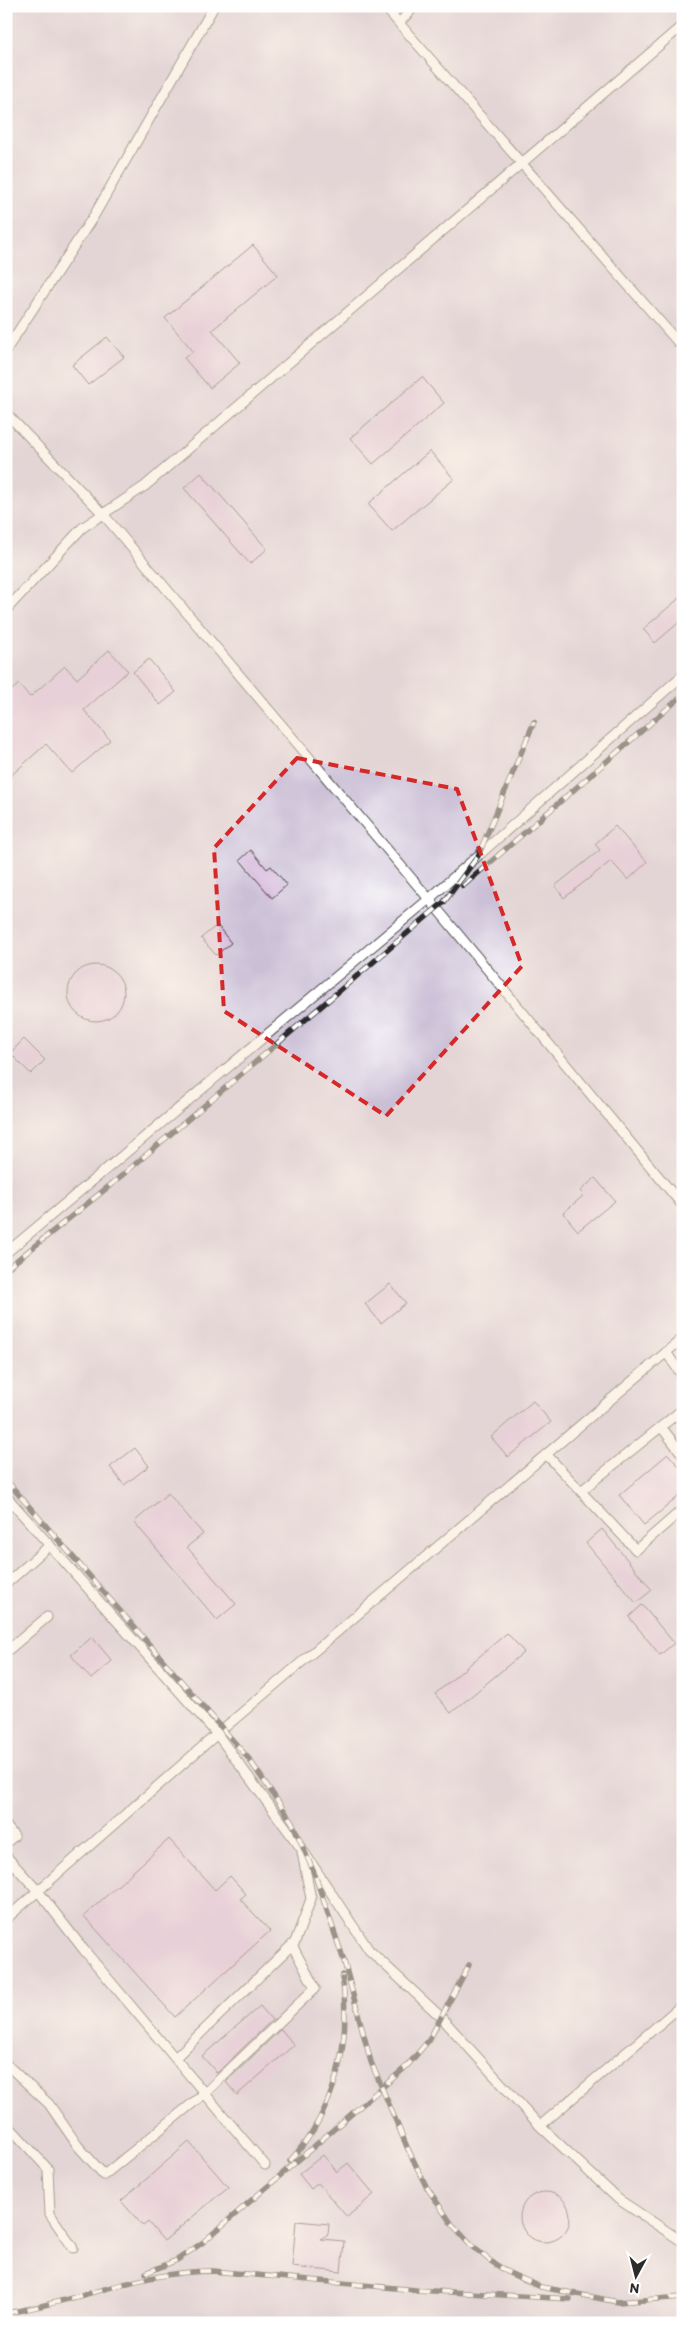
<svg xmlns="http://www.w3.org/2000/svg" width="689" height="2329" font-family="Itim,sans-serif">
	<rect width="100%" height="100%" fill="#fff"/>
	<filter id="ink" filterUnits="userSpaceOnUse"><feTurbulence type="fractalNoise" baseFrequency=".02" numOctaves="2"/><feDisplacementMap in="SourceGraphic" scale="10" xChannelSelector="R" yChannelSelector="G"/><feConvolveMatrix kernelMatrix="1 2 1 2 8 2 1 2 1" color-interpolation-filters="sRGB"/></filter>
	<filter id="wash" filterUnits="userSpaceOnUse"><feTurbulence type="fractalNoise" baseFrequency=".0096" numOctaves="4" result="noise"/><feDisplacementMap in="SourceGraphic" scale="20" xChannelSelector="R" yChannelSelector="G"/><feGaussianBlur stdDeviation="1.12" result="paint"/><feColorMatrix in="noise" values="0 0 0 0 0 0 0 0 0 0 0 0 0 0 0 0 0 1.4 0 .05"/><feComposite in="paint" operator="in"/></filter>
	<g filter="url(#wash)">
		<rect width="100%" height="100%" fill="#f8e8d6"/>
		<path fill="#cbbfd5" d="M6,6H683V2323H6Z"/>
		<g id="blocks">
			<path fill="#d3b3d9" d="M253,245L278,275L212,330L240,363L210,388L184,358L193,351L165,318Z
				M107,337L124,357L88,385L72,365Z
				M422,377L444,403L373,464L350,438Z
				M430,451L454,479L392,531L368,504Z
				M201,473L267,549L250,564L184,488Z
				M683,595V619L655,643L643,629Z
				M109,650L128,671L84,710L110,740L72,773L46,744L6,780V695L19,684L30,697L65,666L77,679Z
				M149,659L176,692L160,705L133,672Z
				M615,826L647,862L628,880L611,861L564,898L555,886L600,850L595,844Z
				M251,850L267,869L271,866L287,885L272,898L240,860Z
				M217,925L231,943L216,955L201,938Z
				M68 993a28 28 0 1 1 56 0a28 28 0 1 1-56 0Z
				M24,1039L45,1060L31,1074L10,1053Z
				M595,1178L615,1201L578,1231L563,1213L584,1195L580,1191Z
				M390,1284L406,1303L381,1323L365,1304Z
				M533,1401L551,1422L508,1457L491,1437Z
				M135,1448L149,1466L124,1485L110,1467Z
				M668,1454L683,1471V1493L644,1525L619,1495Z
				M168,1493L203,1534L187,1547L236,1604L217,1620L134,1522Z
				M602,1529L652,1590L636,1603L586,1543Z
				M642,1605L674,1643L660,1655L629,1617Z
				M507,1633L524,1652L451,1713L435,1694Z
				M92,1637L112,1661L91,1679L71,1655Z
				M169,1839L215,1890L230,1876L246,1894L240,1899L270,1931L175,2017L84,1916Z
				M260,2006L272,2020L217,2073L202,2056Z
				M281,2029L294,2045L237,2095L226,2082Z
				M189,2142L228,2187L164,2241L148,2222L143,2226L121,2201Z
				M323,2155L337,2172L348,2163L374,2194L347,2217L318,2183L311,2189L299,2174Z
				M520 2217a25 25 0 1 1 50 0a25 25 0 1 1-50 0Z
				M296,2221L329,2224L328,2234L321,2239L344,2241L341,2272L292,2267Z"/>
		</g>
	</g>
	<g filter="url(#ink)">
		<use href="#blocks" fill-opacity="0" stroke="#4a4745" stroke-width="1"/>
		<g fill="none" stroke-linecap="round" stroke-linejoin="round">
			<defs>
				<path id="lane" d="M384,6L683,348
					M399,23L415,6
					M6,350L95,214L213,8
					M6,413L103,514L429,899L683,1206
					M6,610L82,528L145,486L683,25
					M6,1253L429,899L683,675
					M666,1352L683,1377
					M662,1428L683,1455
					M546,1454L636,1550L683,1509
					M581,1491L683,1409
					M6,1496L217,1734L306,1855L369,1950L441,2017L540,2126L618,2199L683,2242
					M6,1584L50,1545
					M6,1652L47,1617
					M6,1826L14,1836L6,1843
					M6,1856L38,1891L84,1950L265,2165
					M6,1919L217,1734L683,1338
					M175,2058L295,1942L311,1899L302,1852
					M6,2064L49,2104L78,2146L104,2175L205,2093L315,1988L292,1945
					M6,2123L48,2169L50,2214L73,2248
					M540,2126L683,2004"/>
			</defs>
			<use href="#lane" stroke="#4a4745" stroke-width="11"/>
			<use href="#lane" stroke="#fff" stroke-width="9"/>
			<defs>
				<path id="rail" d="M463,886L683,695
					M6,1269L113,1183L444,902L478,856L534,722
					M6,1480L249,1759L292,1822L315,1875L344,1961L371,2062L407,2147L426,2186L451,2223L471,2245L489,2260L509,2273L541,2287L618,2302L683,2297
					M290,2161C336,2110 352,2042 342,1975
					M146,2273L177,2260L202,2243L407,2066L429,2040L469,1965
					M6,2313C76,2302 141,2271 213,2271L416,2290L570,2299"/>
			</defs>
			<use href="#rail" stroke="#2b2b2b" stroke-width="5.5"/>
			<use href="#rail" stroke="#fff" stroke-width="4" stroke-dasharray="11" stroke-linecap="butt"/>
		</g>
	</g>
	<path d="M0 0H689V2329H0ZM297,758L457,789L522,966L386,1116L224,1011L214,848Z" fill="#f8e8d6" fill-opacity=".55" fill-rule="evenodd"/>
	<path fill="none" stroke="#d62828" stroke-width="4" stroke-dasharray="10 6" stroke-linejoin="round" d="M297,758L457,789L522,966L386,1116L224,1011L214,848Z"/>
	<rect width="689" height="2329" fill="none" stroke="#fff" stroke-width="25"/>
	<g transform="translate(636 2276) rotate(187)" stroke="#ffffff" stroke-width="4" paint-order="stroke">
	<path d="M0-4L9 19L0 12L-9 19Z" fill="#2b2b2b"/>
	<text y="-8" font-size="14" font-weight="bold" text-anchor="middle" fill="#2b2b2b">N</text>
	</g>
</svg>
